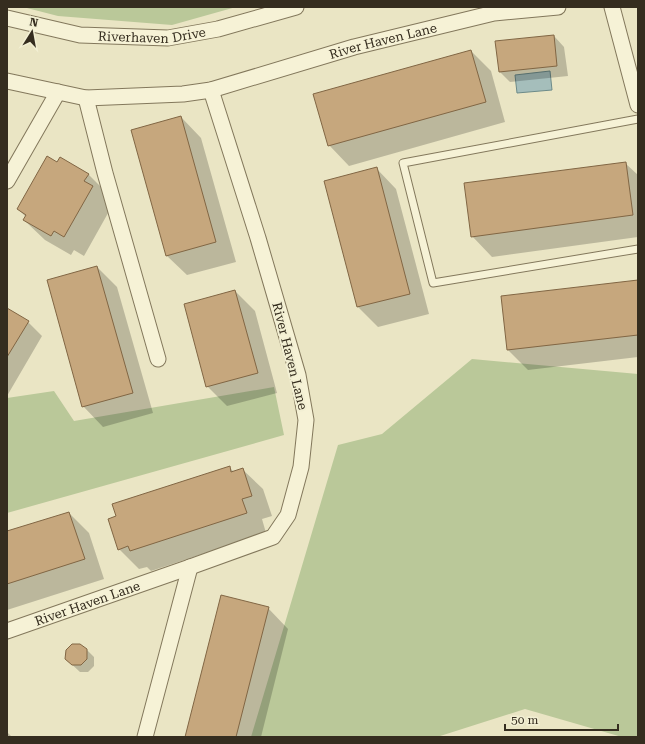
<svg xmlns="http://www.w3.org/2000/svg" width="645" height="744" font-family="'Roboto Serif',serif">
	<rect width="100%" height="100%" fill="#eae5c4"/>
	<path fill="#bac899" d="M23,7H236L172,25L58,16Z
		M472,359L638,374V737H622L525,709L437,737H251L338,445L382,434Z
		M274,387L284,435L7,513V398L54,391L74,421Z"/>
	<path fill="#a5bebb" stroke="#6d8b89" d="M550,71L552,90L517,93L515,75Z"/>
	<path fill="#0003" d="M554,36L564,47L568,76L510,82L499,71Z
		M471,51L491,71L505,122L349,166L329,145Z
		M181,117L201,138L236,262L187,275L166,255Z
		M58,163L88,174L108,194L112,206L84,256L74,250L71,255L45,240L24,220L26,217L18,209Z
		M625,163L638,175V237L492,257L472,236Z
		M376,168L396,189L429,314L378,327L358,307Z
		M97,267L117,287L153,413L103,427L83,406Z
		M638,281V357L528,370L508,350L502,297Z
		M235,291L255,311L277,393L227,406L207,386Z
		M7,309L28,322L42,336L7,396Z
		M229,467L234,472L242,469L263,489L272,516L262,519L266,533L151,571L147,567L139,569L119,549Z
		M69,513L89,533L104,579L7,610V532Z
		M268,608L288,629L261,737H186Z
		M87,650L94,657V666L88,672H80L66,659Z
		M7,732L12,737H7Z"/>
	<path fill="#c6a77d" stroke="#816644" d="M554,35L557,66L499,72L495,41Z
		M471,50L486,102L328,146L313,94Z
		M181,116L216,242L166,256L131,130Z
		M47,156L57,162L60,157L89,174L84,181L93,186L64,237L54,231L51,236L23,220L26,215L17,209Z
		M626,162L633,215L471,237L464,183Z
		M377,167L410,294L357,307L324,181Z
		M97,266L133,393L82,407L47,280Z
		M638,280V335L507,350L501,296Z
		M235,290L258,373L206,387L184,304Z
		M7,308L29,321L7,357Z
		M230,466L231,472L243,468L252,496L242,499L247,513L130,551L128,546L118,550L108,519L116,516L112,504Z
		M69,512L85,559L7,584V531Z
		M221,595L269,607L236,737H185Z
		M72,644H80L87,649V659L81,665H72L65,659L66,650Z"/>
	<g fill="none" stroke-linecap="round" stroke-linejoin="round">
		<defs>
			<path id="lane" d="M638,119L403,163L433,283L638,249"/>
			<g id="street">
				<path d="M612,7L638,105"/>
				<path id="s1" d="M7,18L80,35L168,38L218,29L296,7"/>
				<path id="s2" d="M7,81L86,98L183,94L211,90L354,47L494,13L558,7"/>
				<path d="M86,98L105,173L158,359"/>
				<path d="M7,181L58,92"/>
				<path id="s3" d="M7,631L190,567L273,537L288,515L301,467L306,420L298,375L258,238L211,90"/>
				<path d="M145,737L190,567"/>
			</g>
		</defs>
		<use href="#lane" stroke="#83785c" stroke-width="9"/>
		<use href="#street" stroke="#83785c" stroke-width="17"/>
		<use href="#lane" stroke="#f6f2d6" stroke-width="7"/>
		<use href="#street" stroke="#f6f2d6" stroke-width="15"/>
	</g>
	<g text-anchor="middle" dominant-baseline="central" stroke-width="4" stroke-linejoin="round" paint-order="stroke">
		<g font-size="13" fill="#352d1f" stroke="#f2efd3">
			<text stroke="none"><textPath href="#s1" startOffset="147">Riverhaven Drive</textPath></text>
			<text stroke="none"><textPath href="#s2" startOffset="385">River Haven Lane</textPath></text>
			<text transform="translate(290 356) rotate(76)">River Haven Lane</text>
			<text stroke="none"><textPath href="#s3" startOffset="85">River Haven Lane</textPath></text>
		</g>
	</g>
	<rect width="645" height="744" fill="none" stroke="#352d1f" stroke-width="16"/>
	<g transform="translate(32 32) rotate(11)" stroke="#f2efd3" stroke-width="3" paint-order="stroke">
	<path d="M0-3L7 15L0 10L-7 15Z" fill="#352d1f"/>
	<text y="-6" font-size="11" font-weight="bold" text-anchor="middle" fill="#352d1f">N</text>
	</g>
	<path d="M505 724v6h113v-6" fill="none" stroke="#352d1f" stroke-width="2"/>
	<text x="511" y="724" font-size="12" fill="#352d1f" stroke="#f2efd3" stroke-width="3" paint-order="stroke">50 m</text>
</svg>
